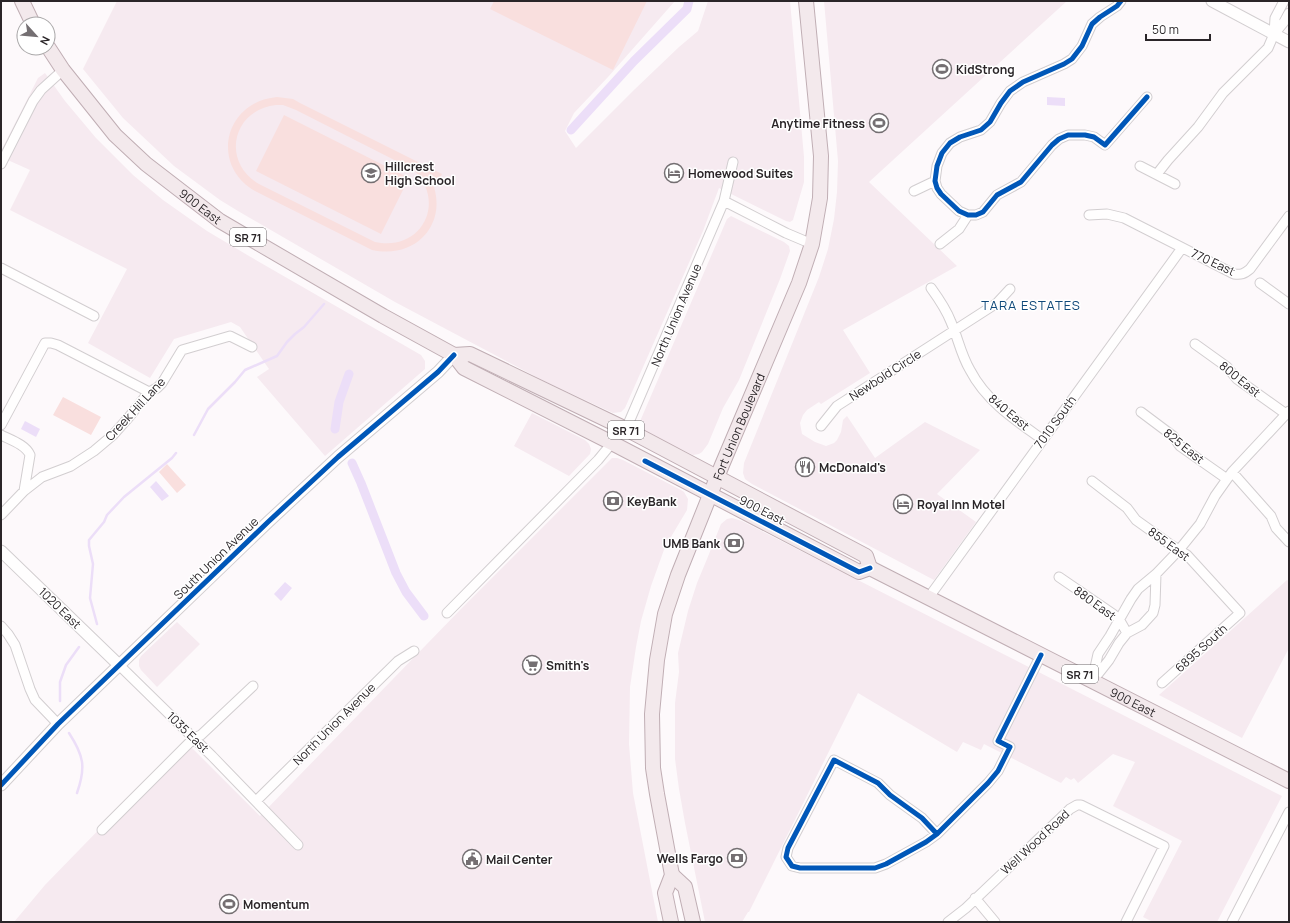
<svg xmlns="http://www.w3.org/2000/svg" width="1290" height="923" font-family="Manrope,sans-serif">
	<rect width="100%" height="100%" fill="#fdf9fb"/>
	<path fill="#f6eaf0" d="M117,1H675L608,77L574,113L565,131L576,148L635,89L679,47L698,31L708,1H790L804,157V182L793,220L790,222L786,221L719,188L703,231L625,408L621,412L613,413L544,381L395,302L238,211L220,200L174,166L123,118L83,69Z
		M824,1H1067L869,182L957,266L843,330L870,373L821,404L819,402L807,410L803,415L800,423L802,434L815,442L826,446L834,443L837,440L841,432L843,420L847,416L875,458L925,422L980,450L937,494L976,522L934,580L752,484L745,479L743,473L744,463L819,277L828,249L834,219L837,192L838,161Z
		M45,73L65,101L96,138L133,175L163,200L207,231L249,256L421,355L425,361V369L325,456L257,377L269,369L240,327L231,322L174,339L150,378L88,343L127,269L10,210L30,170L1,157V151L38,78Z
		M731,216L784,242L789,246L790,251L780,279L739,380L723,408L708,444L702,452L699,454L693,455L646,432L642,426L641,419L727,219Z
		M532,413L585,440L589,444L591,449L590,454L569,476L514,446Z
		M612,458H617L623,460L681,490L684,492L688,499L687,510L665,547L651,586L641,621L636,647L630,687L629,744L633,793L658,922H14L45,885L185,741L260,816L459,611Z
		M732,518L742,521L1282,796L1217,922H1153L1143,917L1182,841L1113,806L1135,762L1113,754L1078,783L1074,778L1071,780L1066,777L1061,783L984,744L981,750L963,742L957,752L858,693L749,912H748L742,922H705L685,823L679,789L675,759V703L679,672L678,653L688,611L697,583L707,559L721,524L727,519Z
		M1287,580L1289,581V648L1242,738L1159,695Z
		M177,622L200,644L157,687L141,670L139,666V660L141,656Z"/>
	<path fill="#f9dfde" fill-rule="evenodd" d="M494,1H647L613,70L490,9Z
		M277,97L293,99L300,103L442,174L438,182L431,179C450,221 418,260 372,250L255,191C210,165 224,102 277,97ZM276,105H283L296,110L414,170C447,203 421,252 375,242L259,184C221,162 232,110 276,105Z
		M284,115L409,178L381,234L256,171Z
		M63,397L101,417L91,435L53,415Z
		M167,464L186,485L177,493L159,472Z"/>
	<path fill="#ecdef8" d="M1047,97L1065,98V106L1047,105Z
		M25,421L40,429L36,437L21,429Z
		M156,481L169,496L162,501L150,487Z
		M285,582L292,588L281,601L274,594Z"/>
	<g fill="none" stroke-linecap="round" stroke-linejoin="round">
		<path stroke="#ecdef8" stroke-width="2.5" d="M194,435L208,409L235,382L245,370L277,356L287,342L295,334L304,327L324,304
			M97,624L90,598L93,564L89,546V540L104,522L107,515L124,497L172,458L176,453
			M60,701V682L66,665L79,647
			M69,733C84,756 86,767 77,793"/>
		<path stroke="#ecdef8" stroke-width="9" d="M571,130L634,61L687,9L689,1
			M335,429L339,402L349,374
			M352,463L361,483L396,573L406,592L424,616"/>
		<defs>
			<path id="minor" d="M1121,1L1117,6L1100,17L1092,24L1082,46L1072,59L1064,64L1023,82L1010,91L1001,103L990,122L981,130L960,137L950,143L942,153L937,166L935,181L937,188L941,194L959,211L968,215H976L983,212L997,195L1021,182L1052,145L1059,139L1068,135H1085L1094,137L1105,145L1147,97
				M1274,34L1275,18L1284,1
				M1,164L33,101L41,90L63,70
				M1140,166L1175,184
				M1157,174L1168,160L1198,127L1223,93L1268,48L1274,34L1284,22L1289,13
				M914,191L935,181
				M724,201L786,233L812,244
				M1089,215L1107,214L1124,218L1234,274C1241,275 1244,274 1250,269L1289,216
				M940,244L959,229L968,215
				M1,268L94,316
				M1260,283L1289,304
				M931,288C939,299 946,309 951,322C958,338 961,355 970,370C986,401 1015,420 1042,439
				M1195,344L1227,367L1237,379L1286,414
				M1141,412L1173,436L1180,446L1227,479
				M1,425L45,343H51L58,345L149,392
				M821,426L837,406L997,303L1010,289
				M626,429L724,201L733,162
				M1,435C11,440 26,445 30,455L24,491
				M1232,472L1271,516L1276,528L1289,542
				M1092,481L1127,508L1136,520L1171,545L1187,555L1240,613L1162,683
				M1,515L24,491L42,477L71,466L94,451L113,435L129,417L149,392L157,388L162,383L182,350L230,336L252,347
				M1059,577L1113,614L1119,619L1127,633
				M929,597L1182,248
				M447,613L598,460L612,443
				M1,626L8,634L15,645L30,689L35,700L58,724
				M119,665L212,756L298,845
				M1094,679L1109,660L1119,643L1127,633L1142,625L1153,613L1155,605L1156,574
				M1092,681L1098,654L1110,636L1131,599L1138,589L1156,574L1179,550L1200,524L1215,496L1232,472L1289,411
				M257,800L398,661L414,651
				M102,830L194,738L201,735L253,686
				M937,834L922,818L890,795L878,783L834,760L788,848L786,857L792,866L800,868H875L886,864L926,842L937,834L988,783L998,771L1010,747L998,741L1041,655
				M975,898L995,922
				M948,922L966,908L1070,809L1077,805H1081L1164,846L1126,922
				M1232,922L1289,812"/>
			<path id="tertiary" d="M1212,1L1289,42
				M1,551L119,665
				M1,785L58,724L268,522L338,457L438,372L454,355"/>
			<g id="primary">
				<path d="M22,1L33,24"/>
				<path id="s1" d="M48,47L63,70L115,135L146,164L220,221L383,316L454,355L464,368L612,443L859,572L870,568L1289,781"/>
				<path d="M454,355L470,354L626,429L866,556L870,568"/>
				<path d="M672,875L685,887L693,922"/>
				<path id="s2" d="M671,922L665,893L672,875L657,794L653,768L652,714L657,660L665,614L678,575L722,465L799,283L812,244L820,198L821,156L806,1"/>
			</g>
		</defs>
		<use href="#minor" stroke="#d2ced0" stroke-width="11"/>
		<use href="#tertiary" stroke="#d2ced0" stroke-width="13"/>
		<use href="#primary" stroke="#c0aeb4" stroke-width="16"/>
		<use href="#minor" stroke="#fffefe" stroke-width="9"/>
		<use href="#tertiary" stroke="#fffefe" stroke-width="11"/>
		<use href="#primary" stroke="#f3e9ec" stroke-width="14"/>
		<defs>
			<path id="cycleway" d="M1121,1L1117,6L1100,17L1092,24L1082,46L1072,59L1064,64L1023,82L1010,91L1001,103L990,122L981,130L960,137L950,143L942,153L937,166L935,181L937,188L941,194L959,211L968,215H976L983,212L997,195L1021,182L1052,145L1059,139L1068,135H1085L1094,137L1105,145L1147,97
				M645,461L859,572L870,568
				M1,785L58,724L268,522L338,457L438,372L454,355
				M937,834L922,818L890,795L878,783L834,760L788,848L786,857L792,866L800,868H875L886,864L926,842L937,834L988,783L998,771L1010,747L998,741L1041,655"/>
		</defs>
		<use href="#cycleway" stroke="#fff" stroke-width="8"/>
		<use href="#cycleway" stroke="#0057b8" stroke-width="5"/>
	</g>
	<defs>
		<symbol id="stadium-ring" viewBox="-11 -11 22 22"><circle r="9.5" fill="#fff" stroke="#746f72" stroke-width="1.5"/><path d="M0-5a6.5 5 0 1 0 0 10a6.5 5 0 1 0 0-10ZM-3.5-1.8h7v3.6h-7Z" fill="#746f72"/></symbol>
		<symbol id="school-ring" viewBox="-11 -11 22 22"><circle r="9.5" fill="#fff" stroke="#746f72" stroke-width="1.5"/><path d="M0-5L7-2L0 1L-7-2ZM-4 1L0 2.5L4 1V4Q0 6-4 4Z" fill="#746f72"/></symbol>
		<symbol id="hotel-ring" viewBox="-11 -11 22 22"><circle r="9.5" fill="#fff" stroke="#746f72" stroke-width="1.5"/><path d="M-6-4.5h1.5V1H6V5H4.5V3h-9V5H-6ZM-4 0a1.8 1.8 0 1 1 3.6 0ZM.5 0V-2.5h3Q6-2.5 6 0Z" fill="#746f72"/></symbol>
		<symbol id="restaurant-ring" viewBox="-11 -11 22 22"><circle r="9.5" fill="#fff" stroke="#746f72" stroke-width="1.5"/><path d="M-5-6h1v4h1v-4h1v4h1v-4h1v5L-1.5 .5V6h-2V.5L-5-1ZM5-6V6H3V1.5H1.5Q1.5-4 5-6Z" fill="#746f72"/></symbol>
		<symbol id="bank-ring" viewBox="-11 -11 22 22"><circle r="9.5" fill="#fff" stroke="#746f72" stroke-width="1.5"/><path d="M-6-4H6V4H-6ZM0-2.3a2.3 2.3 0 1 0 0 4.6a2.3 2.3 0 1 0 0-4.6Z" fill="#746f72"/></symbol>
		<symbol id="supermarket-ring" viewBox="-11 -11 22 22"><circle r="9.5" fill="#fff" stroke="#746f72" stroke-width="1.5"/><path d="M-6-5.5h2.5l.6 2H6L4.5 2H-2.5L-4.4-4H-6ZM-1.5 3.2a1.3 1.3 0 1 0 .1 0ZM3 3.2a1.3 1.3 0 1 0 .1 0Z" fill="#746f72"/></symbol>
		<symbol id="civic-ring" viewBox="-11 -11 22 22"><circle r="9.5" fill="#fff" stroke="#746f72" stroke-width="1.5"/><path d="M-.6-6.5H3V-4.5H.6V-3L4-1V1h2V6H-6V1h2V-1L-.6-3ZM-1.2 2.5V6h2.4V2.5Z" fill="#746f72"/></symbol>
	</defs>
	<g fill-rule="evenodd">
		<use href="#stadium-ring" x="931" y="58" width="22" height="22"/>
		<use href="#stadium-ring" x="868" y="112" width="22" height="22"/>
		<use href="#school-ring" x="360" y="162" width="22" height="22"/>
		<use href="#hotel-ring" x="663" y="162" width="22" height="22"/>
		<use href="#restaurant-ring" x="794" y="456" width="22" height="22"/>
		<use href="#bank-ring" x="602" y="490" width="22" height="22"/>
		<use href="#hotel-ring" x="892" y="493" width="22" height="22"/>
		<use href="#bank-ring" x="723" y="532" width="22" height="22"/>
		<use href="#supermarket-ring" x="521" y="654" width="22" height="22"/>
		<use href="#bank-ring" x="726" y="847" width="22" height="22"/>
		<use href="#civic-ring" x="461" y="848" width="22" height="22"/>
		<use href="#stadium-ring" x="218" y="893" width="22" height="22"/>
	</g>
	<g text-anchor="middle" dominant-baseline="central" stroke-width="3" stroke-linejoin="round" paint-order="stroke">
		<g fill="#fff" stroke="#6a6668" stroke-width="1">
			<rect x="230" y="228" width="36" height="18" rx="3"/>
			<rect x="608" y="421" width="36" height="18" rx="3"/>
			<rect x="1062" y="665" width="36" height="18" rx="3"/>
		</g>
		<g font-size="11" font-weight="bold" fill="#2a2528">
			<text x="248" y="237">SR 71</text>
			<text x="626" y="430">SR 71</text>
			<text x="1080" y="674">SR 71</text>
		</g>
		<g font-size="12" font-weight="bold" fill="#2a2528" stroke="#fff" text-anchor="start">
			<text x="956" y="69">KidStrong</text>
			<text x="865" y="123" text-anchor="end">Anytime Fitness</text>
			<text x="385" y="166">Hillcrest<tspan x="385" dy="14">High School</tspan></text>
			<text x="688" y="173">Homewood Suites</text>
			<text x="819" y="467">McDonald's</text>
			<text x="627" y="501">KeyBank</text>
			<text x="917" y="504">Royal Inn Motel</text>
			<text x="720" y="543" text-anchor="end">UMB Bank</text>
			<text x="546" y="665">Smith's</text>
			<text x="723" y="858" text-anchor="end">Wells Fargo</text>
			<text x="486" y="859">Mail Center</text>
			<text x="243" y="904">Momentum</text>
		</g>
		<g font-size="12" fill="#2a2528" stroke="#fff">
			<text stroke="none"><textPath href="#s1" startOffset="222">900 East</textPath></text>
			<text transform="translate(1213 262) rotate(25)">770 East</text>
			<text transform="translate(676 315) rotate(-67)">North Union Avenue</text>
			<text transform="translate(885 375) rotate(-33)">Newbold Circle</text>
			<text transform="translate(1240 379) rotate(39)">800 East</text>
			<text transform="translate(135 409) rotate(-47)">Creek Hill Lane</text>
			<text transform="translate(1009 412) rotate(40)">840 East</text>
			<text transform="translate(1055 422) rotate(-54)">7010 South</text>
			<text stroke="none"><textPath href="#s2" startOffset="514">Fort Union Boulevard</textPath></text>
			<text transform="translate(1184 446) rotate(39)">825 East</text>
			<text transform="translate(762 510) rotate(27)">900 East</text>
			<text transform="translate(1169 544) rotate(36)">855 East</text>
			<text transform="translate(216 558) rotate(-44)">South Union Avenue</text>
			<text transform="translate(1095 603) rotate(36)">880 East</text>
			<text transform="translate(60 608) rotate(44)">1020 East</text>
			<text transform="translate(1201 648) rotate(-42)">6895 South</text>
			<text stroke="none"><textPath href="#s1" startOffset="1284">900 East</textPath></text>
			<text transform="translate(334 724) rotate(-45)">North Union Avenue</text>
			<text transform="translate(188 732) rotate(44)">1035 East</text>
			<text transform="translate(1035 842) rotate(-43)">Well Wood Road</text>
		</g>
		<g font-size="13" letter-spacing="1" fill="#0f4879" stroke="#fff">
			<text x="1031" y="305">TARA ESTATES</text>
		</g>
	</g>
	<rect width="1290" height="923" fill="none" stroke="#2a2528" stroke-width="4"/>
	<g transform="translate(36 36) rotate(117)"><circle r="19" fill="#ffffff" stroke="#aaa8a9"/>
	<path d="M0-3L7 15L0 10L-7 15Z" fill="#746f72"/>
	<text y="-6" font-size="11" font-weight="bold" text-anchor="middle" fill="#2a2528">N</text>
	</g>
	<path d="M1146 34v6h64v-6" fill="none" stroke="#2a2528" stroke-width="2"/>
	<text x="1152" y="34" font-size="12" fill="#2a2528" stroke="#ffffff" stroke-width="3" paint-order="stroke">50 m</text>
</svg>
